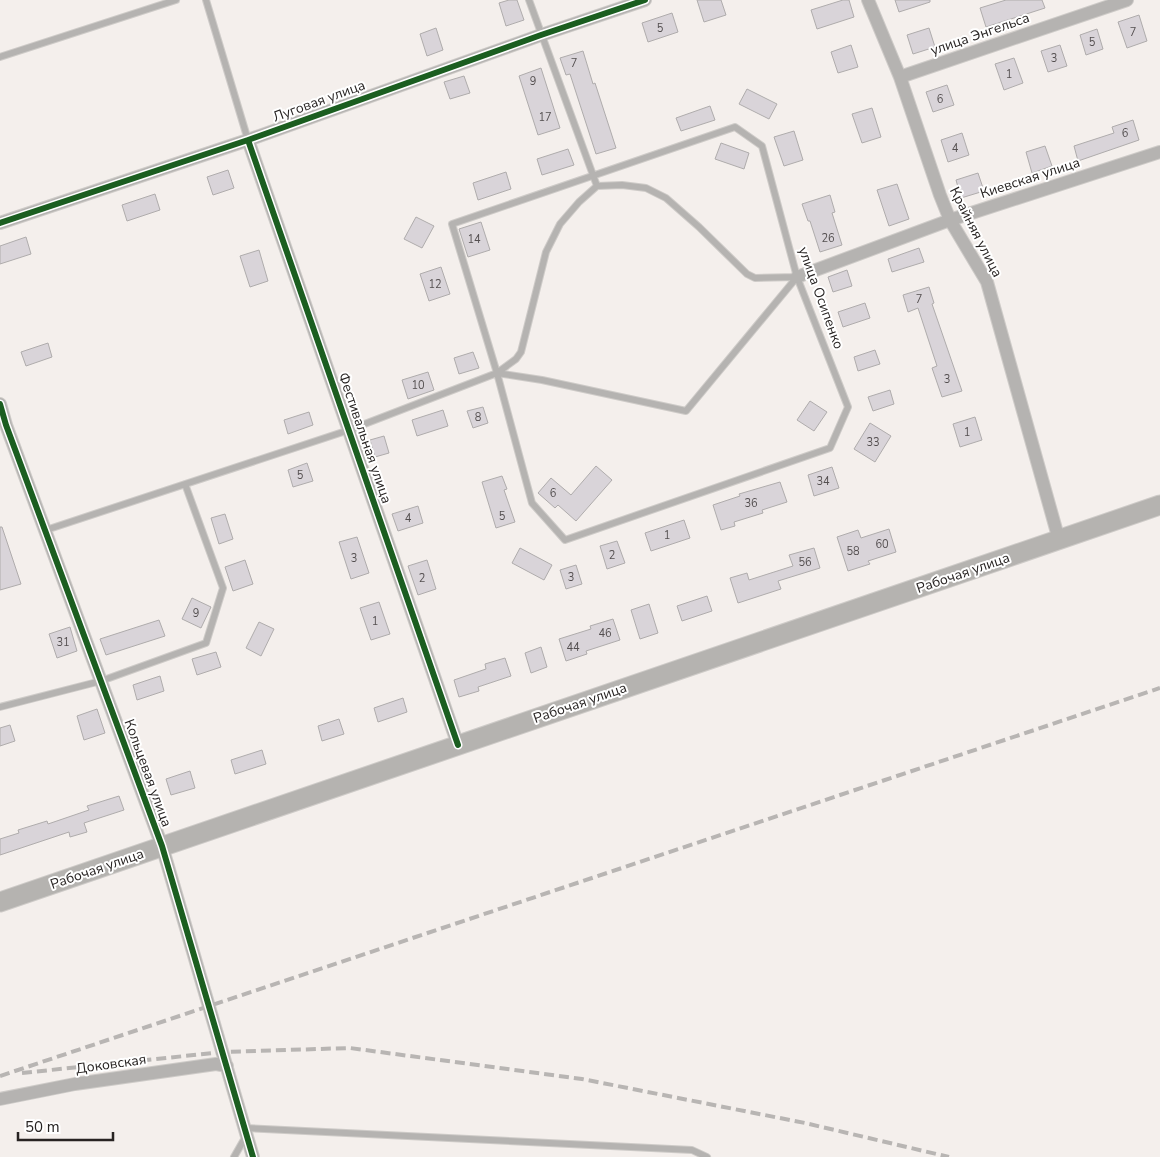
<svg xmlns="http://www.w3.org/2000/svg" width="1160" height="1157" font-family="'Nunito Sans',sans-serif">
	<rect width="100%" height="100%" fill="#f4efec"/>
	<path fill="#d9d4d9" stroke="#afacac" d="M509,0H517L524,20L506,26L499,3Z
		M697,0H721L726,15L704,22Z
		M843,0H849L854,17L817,29L811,10Z
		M895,0H930V2L899,12Z
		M1006,0H1042L1045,8L986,27L980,8Z
		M672,13L678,32L648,42L642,23Z
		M1139,15L1147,41L1127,48L1118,22Z
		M436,28L443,50L427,56L420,34Z
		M929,28L935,47L913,54L907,35Z
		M1097,29L1103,49L1086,55L1080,35Z
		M851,45L858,67L838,73L831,52Z
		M1060,45L1067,66L1048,72L1041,51Z
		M583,51L593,84L595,83L616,148L596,154L570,74L566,75L560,58Z
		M1014,58L1023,83L1004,90L995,64Z
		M541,68L560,128L538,135L519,76Z
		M464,76L470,93L450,99L444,82Z
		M947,85L954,105L933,112L926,92Z
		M747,89L777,104L769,119L739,104Z
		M710,106L715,120L681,131L676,118Z
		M872,108L881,137L862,143L852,114Z
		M1133,120L1139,140L1078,161L1074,146L1114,133L1112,127Z
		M794,131L803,160L784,166L774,137Z
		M962,133L969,155L948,162L941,140Z
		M721,143L749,153L744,169L715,159Z
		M1045,146L1052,166L1032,173L1026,152Z
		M568,149L574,165L542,175L537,159Z
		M228,170L234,188L213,195L207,177Z
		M506,172L511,189L478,200L473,183Z
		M978,173L984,191L961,198L956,180Z
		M897,184L909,219L889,226L877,190Z
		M155,194L160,210L127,221L122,205Z
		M830,195L835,212L832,213L842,245L820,252L810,221H808L802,204Z
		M416,217L434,226L422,248L404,239Z
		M481,222L490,250L468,257L459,229Z
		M26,237L31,254L0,264V246Z
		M919,248L924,262L892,272L888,259Z
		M259,250L268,281L250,287L240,256Z
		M441,267L450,294L429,301L420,274Z
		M847,270L852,286L833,292L828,277Z
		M929,287L934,303L932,304L962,391L942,397L932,368L937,366L918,308L908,312L903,295Z
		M865,303L870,318L843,327L838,312Z
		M48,343L52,357L26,366L21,352Z
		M875,350L880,364L858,371L854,357Z
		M473,352L479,368L459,374L454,358Z
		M428,372L434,390L408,399L402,380Z
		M890,390L894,404L873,411L868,397Z
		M810,401L827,412L814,431L797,420Z
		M483,407L488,423L473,428L467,411Z
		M443,410L448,426L417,436L412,420Z
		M309,412L313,425L288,434L284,420Z
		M975,417L982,440L960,447L953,424Z
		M870,423L891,436L875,462L854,449Z
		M384,436L389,453L375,457L370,440Z
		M307,463L313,481L293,487L288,470Z
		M596,466L612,480L576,521L558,505L555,508L538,493L551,478L571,495Z
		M832,467L839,488L814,496L808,475Z
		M502,476L507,489L504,490L515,522L496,528L482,482Z
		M780,482L787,502L762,510L763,513L734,522L735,526L721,530L713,505L740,496L739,494Z
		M418,506L423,523L398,531L392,514Z
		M225,514L233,539L219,544L211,518Z
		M684,520L690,538L651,551L645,533Z
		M0,527H2L21,584L0,590Z
		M889,529L896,552L868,561L870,564L848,571L837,537L858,530L861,538Z
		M357,537L369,573L351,579L339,542Z
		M617,541L625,563L607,569L600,546Z
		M520,548L552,565L544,580L512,563Z
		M814,548L820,568L778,581L781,589L738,603L730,578L747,573L749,580L793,566L789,555Z
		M245,560L253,584L233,591L225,567Z
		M427,560L436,589L418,595L408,566Z
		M576,565L582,584L566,589L560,570Z
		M707,596L712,611L682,621L677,606Z
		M192,598L211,607L201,628L182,619Z
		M379,602L390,634L371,640L360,608Z
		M649,604L658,633L640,639L631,610Z
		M613,619L620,640L586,651L587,654L566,661L559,639L591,629L590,626Z
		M159,620L165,636L106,655L100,639Z
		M259,622L274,629L261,656L246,648Z
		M70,627L77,651L57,658L49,634Z
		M541,647L547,667L531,673L525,653Z
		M216,652L221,667L197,675L192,659Z
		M505,658L511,676L478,687L479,691L459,697L454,680L486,669L485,664Z
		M160,676L164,691L137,700L133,685Z
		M403,698L407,712L378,722L374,708Z
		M97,709L105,733L84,740L77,716Z
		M339,719L344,734L322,741L318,726Z
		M10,725L15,741L0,746V728Z
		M262,750L266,764L235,774L231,760Z
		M190,771L195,788L171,795L166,779Z
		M119,796L124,810L84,823L87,832L70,837L69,832L0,855V839L19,833L18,830L47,821L48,824L89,810L87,806Z"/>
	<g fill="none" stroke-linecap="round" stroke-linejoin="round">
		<defs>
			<path id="lane" d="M206,0L248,140
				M529,0L597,186
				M0,57L176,0
				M735,127L762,146L797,277L848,407L830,448L565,540L532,503L497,373L452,224Z
				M497,373L542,380L686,411L797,277
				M46,530L349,430L497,373L516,359L521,352L546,252L560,224L579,202L597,186L622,185L646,188L666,198L699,227L747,274L755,278L797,277
				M0,707L101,681L206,643L223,588L185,484
				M245,1128L692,1150L707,1157
				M234,1157L246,1136"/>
			<path id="street" d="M868,0L900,77L940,195L950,220L987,282L1059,540
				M900,77L1127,0
				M248,140L458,745
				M0,223L248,140L541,35L645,0
				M797,277L950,220L1160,152
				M0,404L6,425L162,846L253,1157
				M0,1099L75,1084L216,1064L227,1066"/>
			<path id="secondary" d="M0,902L1160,505"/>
		</defs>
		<use href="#lane" stroke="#cecbc8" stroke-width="8"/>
		<use href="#street" stroke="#cecbc8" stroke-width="14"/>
		<use href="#secondary" stroke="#cecbc8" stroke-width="21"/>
		<use href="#lane" stroke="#b5b3b1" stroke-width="6"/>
		<use href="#street" stroke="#b5b3b1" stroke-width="12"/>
		<use href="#secondary" stroke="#b5b3b0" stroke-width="19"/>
		<path stroke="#b8b5b3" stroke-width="4" stroke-dasharray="10 5" stroke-linecap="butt" d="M22,1073L223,1052L350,1048L582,1079L805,1123L949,1157
			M0,1076L1160,688"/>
		<defs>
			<path id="cycleway" d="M248,140L458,745
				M0,223L248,140L541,35L645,0
				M0,404L6,425L162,846L253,1157"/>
		</defs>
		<use href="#cycleway" stroke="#fff" stroke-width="9"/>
		<use href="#cycleway" stroke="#1b5e20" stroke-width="6"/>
	</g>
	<g text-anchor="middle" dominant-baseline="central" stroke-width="4" stroke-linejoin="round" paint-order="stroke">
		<g font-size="11" fill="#544f50">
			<text x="660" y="28">5</text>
			<text x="1133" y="32">7</text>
			<text x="1092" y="42">5</text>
			<text x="1054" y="58">3</text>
			<text x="574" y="63">7</text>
			<text x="1009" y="74">1</text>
			<text x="533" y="81">9</text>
			<text x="940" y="99">6</text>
			<text x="545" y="117">17</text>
			<text x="1125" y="133">6</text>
			<text x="955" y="148">4</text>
			<text x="828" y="238">26</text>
			<text x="474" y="239">14</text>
			<text x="435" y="284">12</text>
			<text x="919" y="299">7</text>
			<text x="947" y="379">3</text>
			<text x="418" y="385">10</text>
			<text x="478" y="417">8</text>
			<text x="967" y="432">1</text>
			<text x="873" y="442">33</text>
			<text x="300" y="475">5</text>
			<text x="823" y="481">34</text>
			<text x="553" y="493">6</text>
			<text x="751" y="503">36</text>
			<text x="502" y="516">5</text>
			<text x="408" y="518">4</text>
			<text x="667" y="535">1</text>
			<text x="882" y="544">60</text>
			<text x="853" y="551">58</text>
			<text x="612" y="555">2</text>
			<text x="354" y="558">3</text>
			<text x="805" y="562">56</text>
			<text x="571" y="577">3</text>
			<text x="422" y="578">2</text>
			<text x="196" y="613">9</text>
			<text x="375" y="621">1</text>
			<text x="605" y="633">46</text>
			<text x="63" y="642">31</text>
			<text x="573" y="647">44</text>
		</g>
		<g font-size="14" fill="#272322" stroke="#fff">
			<text transform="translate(980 34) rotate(-19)">улица Энгельса</text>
			<text transform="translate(319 101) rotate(-20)">Луговая улица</text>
			<text transform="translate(1030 178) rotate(-18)">Киевская улица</text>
			<text transform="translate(976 232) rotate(63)">Крайняя улица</text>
			<text transform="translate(821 298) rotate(70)">улица Осипенко</text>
			<text transform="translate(365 438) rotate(71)">Фестивальная улица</text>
			<text transform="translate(963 573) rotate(-19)">Рабочая улица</text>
			<text transform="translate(580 703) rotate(-19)">Рабочая улица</text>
			<text transform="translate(148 773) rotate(70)">Кольцевая улица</text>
			<text transform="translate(97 869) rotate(-19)">Рабочая улица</text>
			<text transform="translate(111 1064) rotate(-8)">Доковская</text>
		</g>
	</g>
	<path d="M18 1132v8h95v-8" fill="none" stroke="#272322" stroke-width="2.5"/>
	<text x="25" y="1132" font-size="15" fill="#272322" stroke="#ffffff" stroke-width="4" paint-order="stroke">50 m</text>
</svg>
